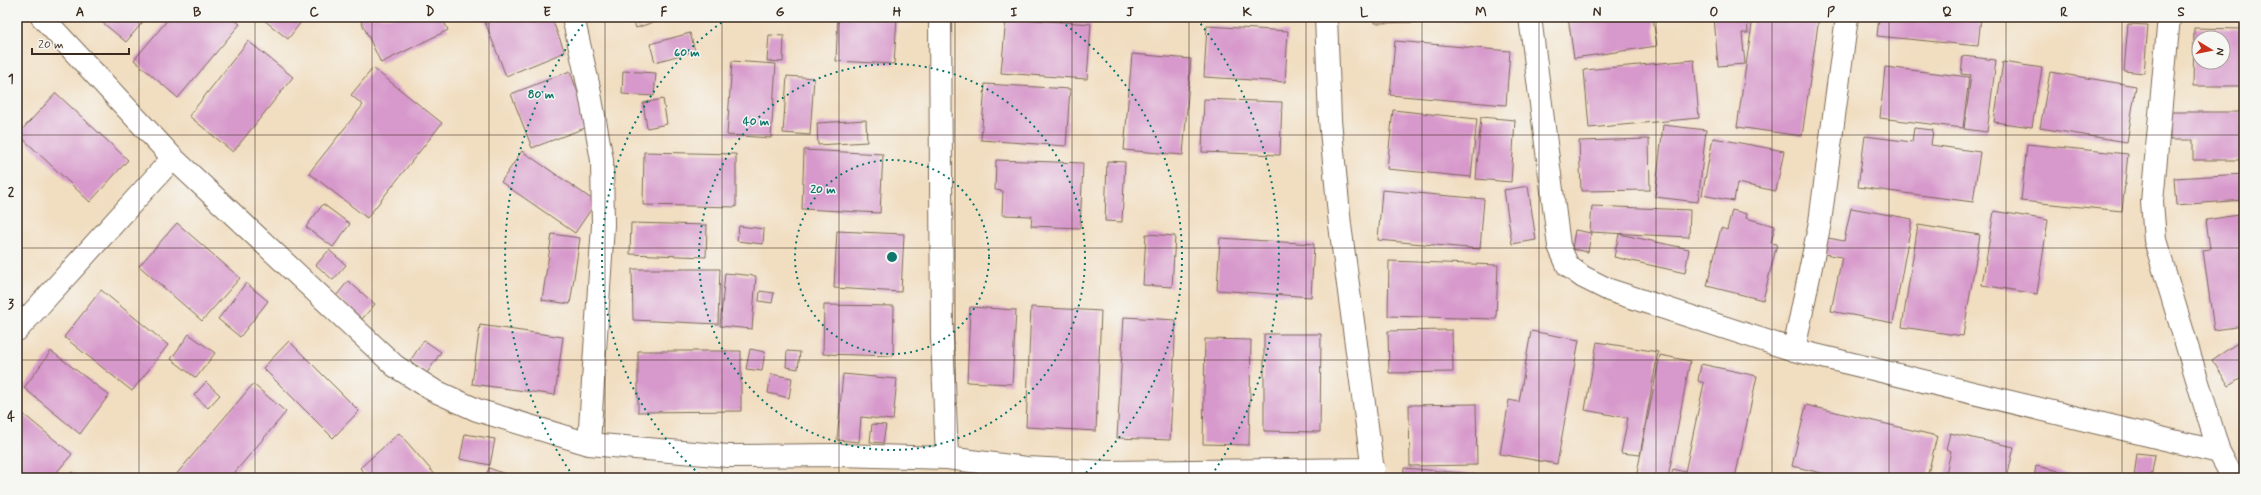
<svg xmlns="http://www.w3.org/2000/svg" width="2261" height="495" font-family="Mynerve,sans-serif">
	<rect width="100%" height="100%" fill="#f6f6f2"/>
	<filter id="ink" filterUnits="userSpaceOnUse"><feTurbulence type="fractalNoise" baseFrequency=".025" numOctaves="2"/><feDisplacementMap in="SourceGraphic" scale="8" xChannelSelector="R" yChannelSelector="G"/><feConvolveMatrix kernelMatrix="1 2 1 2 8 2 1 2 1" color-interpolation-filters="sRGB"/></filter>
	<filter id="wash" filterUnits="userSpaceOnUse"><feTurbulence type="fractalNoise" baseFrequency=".012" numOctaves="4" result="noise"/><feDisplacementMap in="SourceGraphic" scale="16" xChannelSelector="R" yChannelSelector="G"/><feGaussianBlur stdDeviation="0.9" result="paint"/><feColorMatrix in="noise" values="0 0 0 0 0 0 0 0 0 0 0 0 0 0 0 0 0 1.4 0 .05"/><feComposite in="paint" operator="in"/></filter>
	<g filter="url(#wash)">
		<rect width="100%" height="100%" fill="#f1ddbf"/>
		<g id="blocks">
			<path fill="#d798cb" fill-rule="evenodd" d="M96,17H147L126,42Z
				M170,17H231L240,24L178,98L134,60Z
				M260,17H305L288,39Z
				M359,17H442L448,30L381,63Z
				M489,17H551L565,52L506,76L484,19Z
				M632,17H668L636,28Z
				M838,17H897L894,64L836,61Z
				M1268,17H1286V20Z
				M1375,17H1479V21L1375,23Z
				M1568,17H1653L1657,46L1574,58Z
				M1714,17H1747L1748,33H1742L1745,64L1718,66Z
				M1753,17H1819L1802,136L1737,127Z
				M1879,17H1981L1978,46L1877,36Z
				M1006,18L1091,24L1087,79L1001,73Z
				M2128,24L2148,25L2144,73L2124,71Z
				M1207,26L1288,31L1285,82L1204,77Z
				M2194,28L2244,29V86H2193ZM2199,38H2223V62H2199Z
				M690,33L695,51L655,62L650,44Z
				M769,35L784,36L783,62L767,61Z
				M248,41L293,77L233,152L189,116Z
				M1395,41L1510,51L1506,105L1390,95Z
				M1132,54L1191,59L1183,155L1124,150Z
				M1963,56L1996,60L1987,132L1964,129L1971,75L1961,74Z
				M1694,60L1699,118L1589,128L1584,70Z
				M732,61L776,64L771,138L727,135Z
				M2003,62L2042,68L2032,127L1994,122Z
				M1885,67L1969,77L1963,128L1880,118Z
				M373,68L442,123L367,218L309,173L363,105L351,95Z
				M570,71L590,126L532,148L511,94Z
				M623,71L656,73L654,96L622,94Z
				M2050,72L2136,86L2127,142L2040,128Z
				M787,76L814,78L810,135L783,133Z
				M985,84L1070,89L1066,146L981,140Z
				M56,93L128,160L90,202L18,134Z
				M663,99L667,124L647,128L643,103Z
				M1204,99L1282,102L1280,155L1202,152Z
				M1393,110L1477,119L1471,177L1387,169Z
				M2170,112H2242V160H2193V140H2170Z
				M1481,117L1515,120L1511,182L1476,179Z
				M866,120L867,142L818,145L817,123Z
				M1663,125L1706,130L1698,202L1655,197Z
				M1914,128L1933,130L1931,145L1980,152L1973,202L1858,187L1865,136L1912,142Z
				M1713,138L1784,151L1776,191L1737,183L1734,201L1702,195Z
				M1649,139L1650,190L1581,191L1579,141Z
				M2027,144L2128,154L2122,211L2021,201Z
				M804,150L883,154L880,213L802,209Z
				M522,151L596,202L575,233L501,182Z
				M644,152L736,154V207L643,205Z
				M996,160L1083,163L1080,228L1031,226L1032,216L1002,215L1003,191L995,190Z
				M1107,161L1125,162L1122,222L1105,221Z
				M2244,174V200L2176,205L2174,178Z
				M1528,186L1536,240L1512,244L1504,190Z
				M1382,190L1484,199L1480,249L1378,240Z
				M323,204L350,224L333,247L306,227Z
				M1592,206L1690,210L1689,237L1590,232Z
				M1851,208L1912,219L1893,323L1831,311L1842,257L1824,254L1828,238L1844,241Z
				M1732,210L1747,214L1746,218L1775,226L1771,243L1777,244L1763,300L1707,286L1721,228L1727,230Z
				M1994,211L2048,220L2037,294L1982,285Z
				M2244,214V326L2214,330L2203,250L2210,249L2206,220Z
				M177,223L240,278L202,321L139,266Z
				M631,223L707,225L706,257L630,254Z
				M1918,225L1980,235L1963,336L1902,327Z
				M739,226L764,229L763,244L737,241Z
				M1575,230L1591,233L1588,252L1572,249Z
				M837,231L904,234L901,292L834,288Z
				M552,234L580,238L570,304L542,300Z
				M1146,234L1175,236L1172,287L1143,285Z
				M1619,234L1689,249L1685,273L1614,257Z
				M1220,238L1314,244L1311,297L1217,290Z
				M329,250L346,265L333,280L316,265Z
				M1389,261L1498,265L1496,319L1388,316Z
				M632,269H720L718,324L633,320Z
				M725,273L756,276L752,329L720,326Z
				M348,281L375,304L362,319L336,296Z
				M246,283L268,301L240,337L218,319Z
				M101,290L168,345L132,391L64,337Z
				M760,291L774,293L772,303L759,301Z
				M824,305L894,306L893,356L823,354Z
				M970,307L1016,310L1012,384L967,382Z
				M1031,307L1101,311L1096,431L1026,427Z
				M1124,317L1176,320L1170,440L1117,438Z
				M480,325L563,337L555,395L472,384Z
				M1452,330L1453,372L1389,373L1388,331Z
				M1531,331L1579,340L1557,464L1500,454L1509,400L1519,402Z
				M189,334L215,353L196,378L171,359Z
				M1264,334H1321L1320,432L1264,431Z
				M1205,339L1251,340L1249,445L1203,444Z
				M424,340L441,352L427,373L410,361Z
				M289,341L359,411L333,438L263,368Z
				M1597,342L1658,352L1640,455L1621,453L1628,418L1585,410Z
				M2239,342L2244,349V376L2229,386L2212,360Z
				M750,349L765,352L762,371L746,369Z
				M51,351L109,395L80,434L24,388Z
				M638,351H741V411L638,412Z
				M787,351L800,352L798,369L786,367Z
				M1660,355L1690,361L1668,478H1636Z
				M1701,364L1757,376L1735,478H1671L1673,469L1685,472L1704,383L1698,381Z
				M771,374L792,378L789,398L768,393Z
				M843,374L897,379L893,420L861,417L859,442L837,440Z
				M206,382L220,395L208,408L194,395Z
				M253,384L286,412L230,478H176L174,477Z
				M1476,404L1477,465L1410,466L1409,405Z
				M1806,405L1937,436L1927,478H1842L1792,466Z
				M17,409L72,454L52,478H17Z
				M872,424L886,425L883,443L870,442Z
				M399,433L438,478H369L360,468Z
				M1950,433L2014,447L2007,478H1945L1951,451L1946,449Z
				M465,434L495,439L490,465L460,459Z
				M2137,453L2155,455L2151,478H2134Z
				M2036,466L2088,477V478H2034Z
				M489,468L516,478H485Z
				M1404,468L1474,474V478H1403Z
				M72,472L78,478H65Z"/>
		</g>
	</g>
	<g filter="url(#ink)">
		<use href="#blocks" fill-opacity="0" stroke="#7b6956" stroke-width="1"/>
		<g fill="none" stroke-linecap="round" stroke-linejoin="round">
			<defs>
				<path id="street" d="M42,17L173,158L395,366L433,390L477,410L589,444L728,456L839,455L947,458L1027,468L1108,472L1374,469
					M573,17L589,88L602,160L603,225L589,444
					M940,17L942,337L947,458
					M1326,17L1330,120L1340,225L1374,478
					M1530,17L1559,246L1568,266L1583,277L1609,290L1794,350L2219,452
					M2169,17L2152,202L2155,240L2219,452L2233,478
					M17,330L173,158
					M1794,350L1820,222L1847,17"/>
			</defs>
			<use href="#street" stroke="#7b6956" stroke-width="24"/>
			<use href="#street" stroke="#fff" stroke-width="22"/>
		</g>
	</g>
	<path fill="none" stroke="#3b2a1e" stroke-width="1" stroke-opacity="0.55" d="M139,17V478M255,17V478M372,17V478M489,17V478M605,17V478M722,17V478M839,17V478M955,17V478M1072,17V478M1189,17V478M1306,17V478M1422,17V478M1539,17V478M1656,17V478M1772,17V478M1889,17V478M2006,17V478M2122,17V478M17,135H2244M17,248H2244M17,360H2244"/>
	<g fill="none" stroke="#0f766e" stroke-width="2" stroke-dasharray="2 4">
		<circle cx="892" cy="257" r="97"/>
		<circle cx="892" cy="257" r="193"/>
		<path d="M704 478A290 290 0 0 1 728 18M1056 18A290 290 0 0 1 1080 478"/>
		<path d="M573 476A387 387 0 0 1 587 19M1197 19A387 387 0 0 1 1211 476"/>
	</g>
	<circle cx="892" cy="257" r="6" fill="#0f766e" stroke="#f6f6f2" stroke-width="2"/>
	<g font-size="12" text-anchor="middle" font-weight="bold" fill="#0f766e" stroke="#f6f6f2" stroke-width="3" stroke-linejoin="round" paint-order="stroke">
		<text x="687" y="56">60 m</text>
		<text x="541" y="98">80 m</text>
		<text x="756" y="125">40 m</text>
		<text x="823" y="193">20 m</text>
	</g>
	<rect width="2261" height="495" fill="none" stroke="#f6f6f2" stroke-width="44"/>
	<g transform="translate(2211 50) rotate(100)"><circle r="19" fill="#f6f6f2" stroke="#aba49d"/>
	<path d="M0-3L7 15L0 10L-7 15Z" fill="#c8321e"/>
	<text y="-6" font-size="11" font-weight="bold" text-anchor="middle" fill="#3b2a1e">N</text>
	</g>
	<path d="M32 48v6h97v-6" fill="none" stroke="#3b2a1e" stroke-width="2"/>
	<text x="38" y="48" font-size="12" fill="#3b2a1e" stroke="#f6f6f2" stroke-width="3" paint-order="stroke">20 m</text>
	<rect x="22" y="22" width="2217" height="451" fill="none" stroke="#3b2a1e" stroke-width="1.5"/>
	<g font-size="13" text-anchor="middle" font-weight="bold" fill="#3b2a1e">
		<text x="80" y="16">A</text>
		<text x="197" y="16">B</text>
		<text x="314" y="16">C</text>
		<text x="430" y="16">D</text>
		<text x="547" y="16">E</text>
		<text x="664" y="16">F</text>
		<text x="780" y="16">G</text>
		<text x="897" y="16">H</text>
		<text x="1014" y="16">I</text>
		<text x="1130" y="16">J</text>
		<text x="1247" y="16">K</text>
		<text x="1364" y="16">L</text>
		<text x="1481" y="16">M</text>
		<text x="1597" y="16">N</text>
		<text x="1714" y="16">O</text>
		<text x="1831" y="16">P</text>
		<text x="1947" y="16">Q</text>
		<text x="2064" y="16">R</text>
		<text x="2181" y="16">S</text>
		<text x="11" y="83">1</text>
		<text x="11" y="196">2</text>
		<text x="11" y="308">3</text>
		<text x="11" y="421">4</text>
	</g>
</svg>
